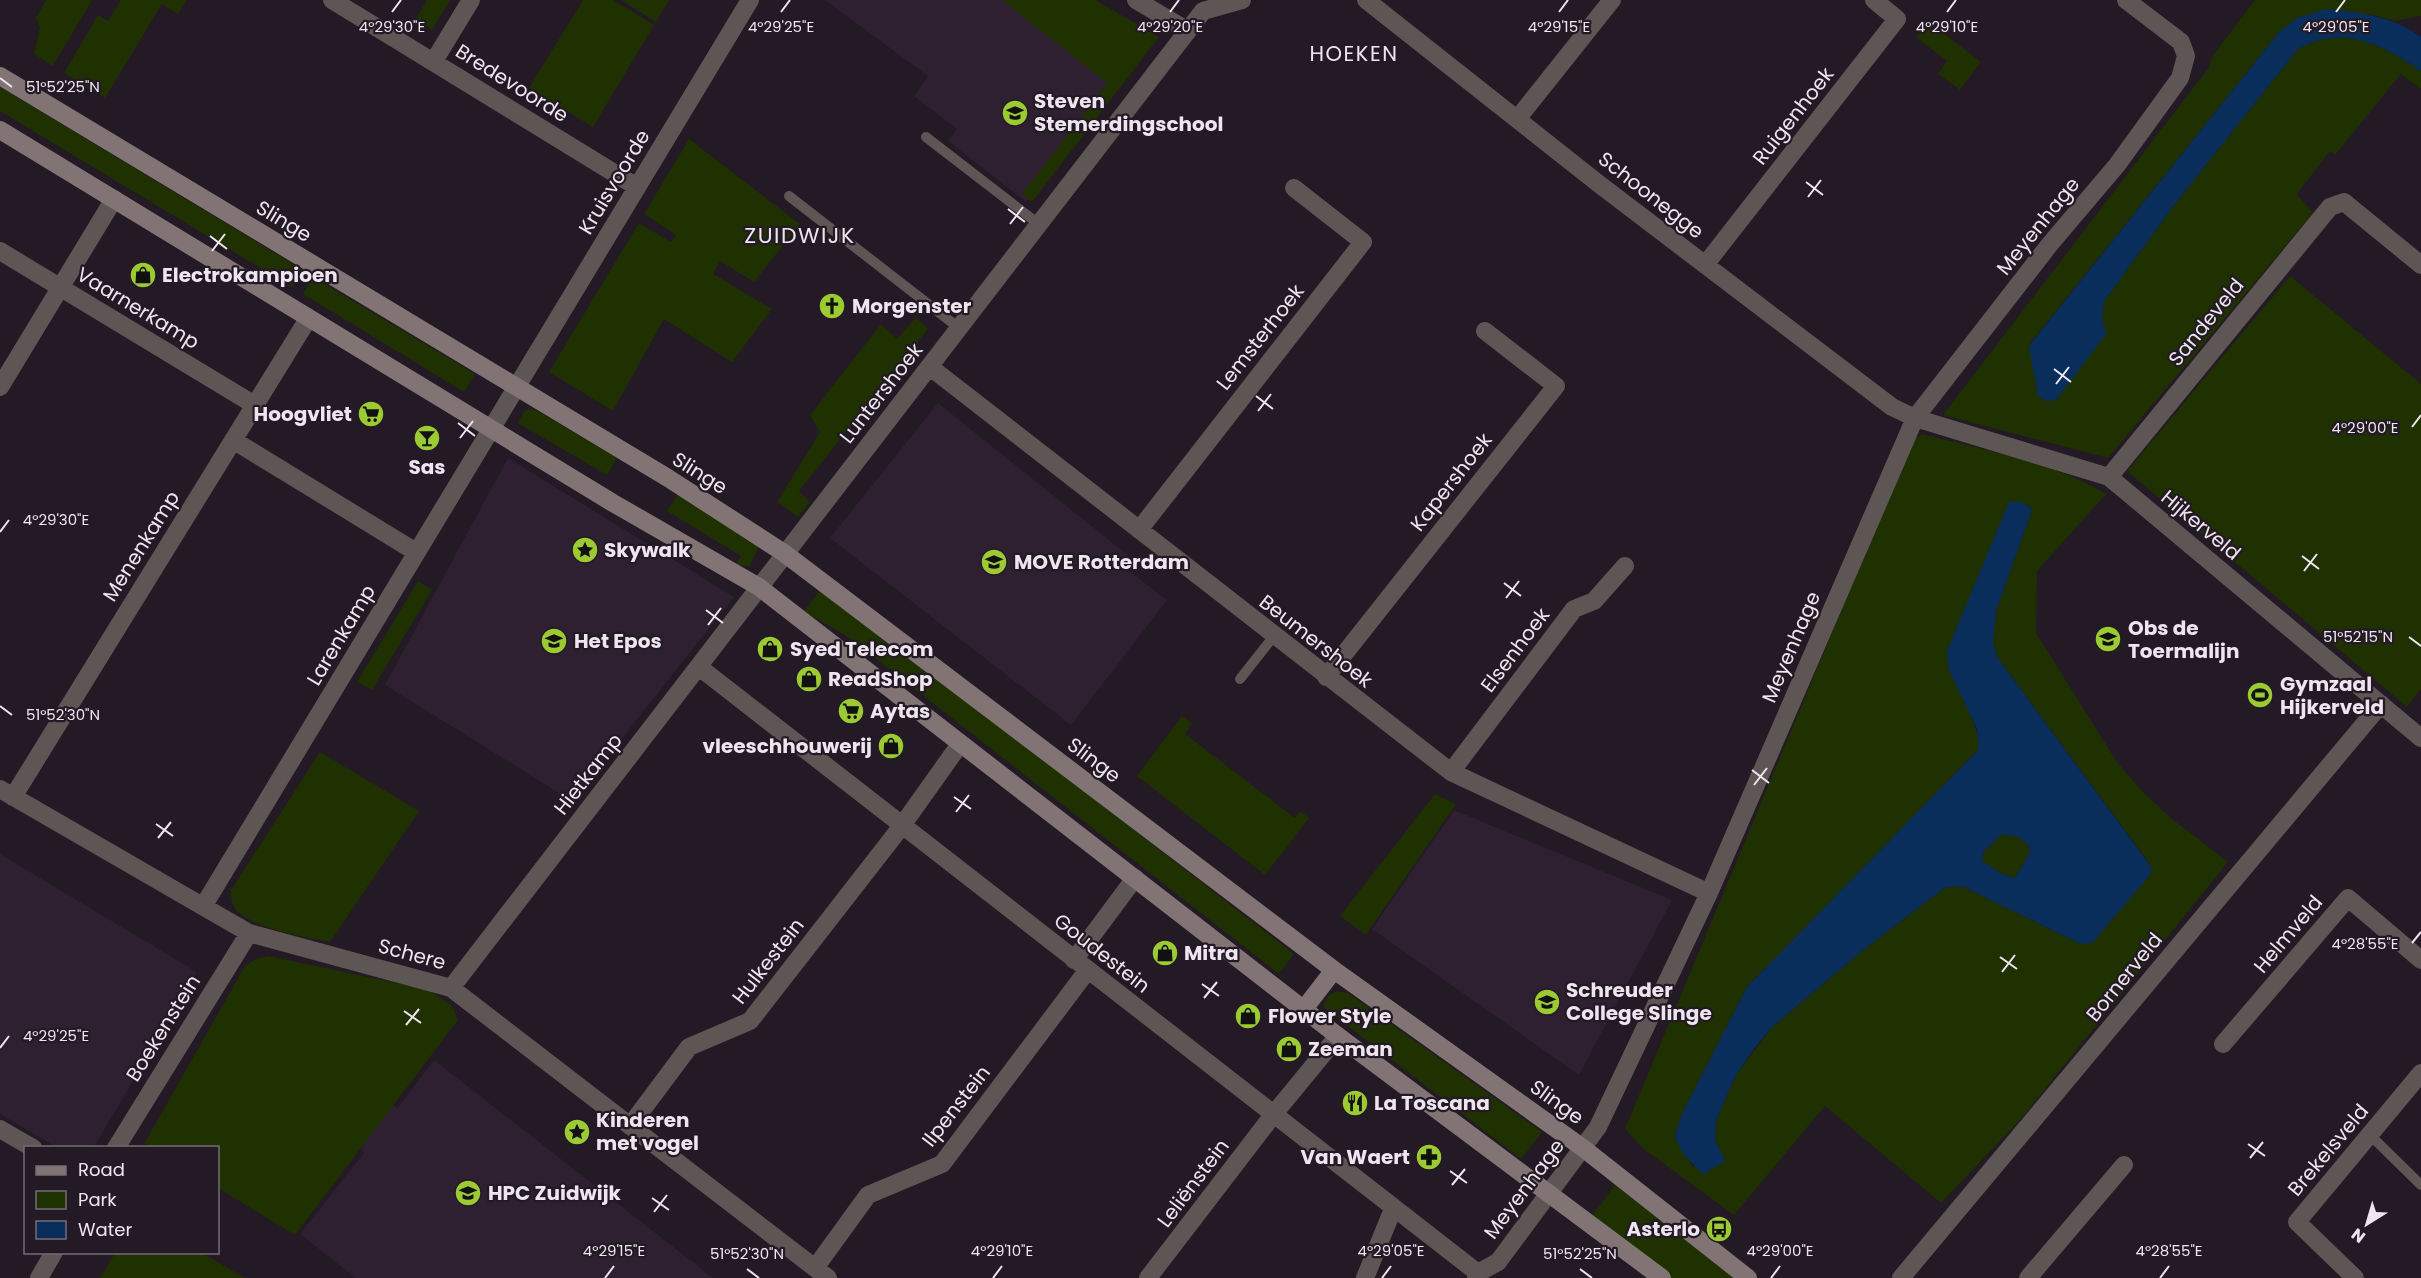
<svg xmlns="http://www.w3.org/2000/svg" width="2421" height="1278" font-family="Poppins,sans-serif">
	<rect width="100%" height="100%" fill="#231a25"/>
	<path fill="#2e2031" d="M825,0H1082L1149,39L1026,202L948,141L957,129L914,96L928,76Z
		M938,403L1130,557L1124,567L1167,600L1071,725L830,538Z
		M508,458L734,597L572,801L385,685Z
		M1454,810L1672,900L1579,1075L1372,929Z
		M0,854L197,972L94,1147H56L0,1114Z
		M434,1060L713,1278H356L300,1234L364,1153L342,1099L370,1077L397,1109Z"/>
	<path fill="#1f3100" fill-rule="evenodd" d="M46,0H92L53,66L34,54L40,28L36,18Z
		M121,0H187L178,14L162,4L105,98L64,73L98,15L108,21Z
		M427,0H450L432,30L416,19Z
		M583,0H613L654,25L593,127L529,88Z
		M621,0H669L656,22Z
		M1002,0H1095L1159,37L1032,202L1022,194L1107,83Z
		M2255,0H2421V16L2394,21L2369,14L2280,31L2029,345L2102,318L2104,301L2174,205L2297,50C2339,23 2384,44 2421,71V89L2401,74L2335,155L2330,151L2297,194L2313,213L2108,458L1943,415L2210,66L2211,58Z
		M1928,21L1981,62L1960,90L1938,74L1947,61L1916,37Z
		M0,87L303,270L292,287L0,111Z
		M689,139L800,224L754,282L720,261L713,274L772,309L732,362L664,319L613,411L549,372L639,223L671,242L676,235L644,214Z
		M2290,276L2421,384V689L2407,707L2127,471Z
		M313,277L475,374L464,392L303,294Z
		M916,317L928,329L799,491L810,502L798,517L777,502L820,432L810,415L881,324L897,339Z
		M534,409L617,458L607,475L518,423L525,410Z
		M1922,434C1975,448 2061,464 2106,494L2037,571L2036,633L2117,762L2142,791L2172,819L2228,862L2019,1121L1941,1203L1825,1106L1734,1215L1645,1150L1625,1129L1889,496L1914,439ZM2022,502L2032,510L1996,611L1993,643L1997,657L2149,863L2081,944L1966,888L1956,886L1944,888L1862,951L1771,1028L1736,1075L1716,1120L1715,1140L1693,1167L1675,1137L1681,1116L1747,987L1979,749L1980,741L1969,711Z
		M678,494L759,547L749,567L736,564L741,556L667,511Z
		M418,581L432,590L372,690L357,682Z
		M822,588L1294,954L1279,974L851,639L804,611Z
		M1182,716L1192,723L1185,734L1295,818L1300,811L1309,818L1265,875L1137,776Z
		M320,752L419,811L330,942C301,936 261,931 238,912C232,907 231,898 231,890Z
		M1435,794L1456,804L1366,935L1340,916Z
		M2002,833L2018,837L2029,845L2030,853L2015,878L2002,874L1982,861L1984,851Z
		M269,956L429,990L452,1006L458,1020L295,1235L218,1188V1148L151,1147L144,1144L245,966L256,959Z
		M1337,991L1348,993L1542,1132L1521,1159L1323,1007L1329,995Z
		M1615,1185L1735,1278H1671L1590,1219Z
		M115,1253H202L245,1278H100Z"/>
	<path fill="#092e5c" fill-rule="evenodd" d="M2327,9C2361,13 2393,16 2421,37V71C2384,44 2339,23 2297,50L2174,205L2104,301L2102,318L2106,334L2056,400L2047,401L2038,396L2029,346L2280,31L2297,18Z
		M2009,502H2022L2032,510L1996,611L1993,643L1997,657L2149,864L2152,870L2149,876L2092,943L2081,944L1966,888L1956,886L1944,888L1862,951L1798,1005L1771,1028L1753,1050L1736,1075L1716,1120L1715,1140L1725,1161L1703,1174L1684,1155L1675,1137L1681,1116L1747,987L1979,749L1977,729L1949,670L1947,651ZM2002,834L2018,837L2029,845L2030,853L2015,878L2002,874L1982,861L1984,851Z"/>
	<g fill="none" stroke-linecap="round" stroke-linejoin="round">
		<path stroke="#5e5555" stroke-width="10" d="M926,137L1040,225
			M789,196L959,328
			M1240,679L1274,636
			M2370,1135L2421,1185"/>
		<path stroke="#5e5555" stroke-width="18" d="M332,0L637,187
			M1136,0L1188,31
			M1366,0L1599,184L1892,407L1915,418L2109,477L2421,738
			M434,61L471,0
			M1518,118L1612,0
			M0,251L253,404
			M1705,265L1897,19L1874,0
			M930,367L1451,772L1709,893
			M0,387L114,199
			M233,440L416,552
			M2109,477L2330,207L2344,202L2421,265
			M1139,530L1363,242L1294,188
			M699,667L1478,1273
			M1326,677L1556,386L1485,331
			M1451,772L1574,609L1594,601L1625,566
			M0,789L249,933L451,988L828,1278
			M13,797L308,319
			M204,905L750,0
			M1074,960L1135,878
			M451,988L1203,11L1242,0
			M2223,1044L2348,898L2421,960
			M630,1126L689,1047L750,1021L901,827L960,744
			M0,1129L33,1148
			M116,1148L249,933
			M815,1268L868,1195L942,1164L1087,971
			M39,1278L54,1252
			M1148,1278L1273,1115L1338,1036
			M1365,1278L1393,1209
			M1476,1278L1478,1273L1498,1262L1598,1127L1709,893L1915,418L2050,244L2117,165L2180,78L2186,56L2181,42L2126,0
			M1901,1278L2381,704
			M2028,1278L2124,1165
			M2355,1278L2297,1222L2421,1073"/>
		<path stroke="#827474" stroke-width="18" d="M0,76L668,478L784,553L1334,970L1583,1148L1748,1278
			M0,130L613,503L759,587L1338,1036L1662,1278
			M1304,1009L1334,970"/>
	</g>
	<path fill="none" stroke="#ede6ee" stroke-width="2" d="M392,12L401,0M781,12L790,0M1170,12L1179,0M1559,12L1568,0M1947,12L1956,0M2336,12L2345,0M0,78L12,87M1806,182L1823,195M1808,197L1821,180M1008,209L1025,222M1010,224L1023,207M210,236L227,249M212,251L225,234M2054,369L2071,382M2056,384L2069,367M1256,396L1273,409M1258,411L1271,394M458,423L475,436M2412,427L2421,415M460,438L473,421M0,532L9,520M2302,556L2319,569M2304,571L2317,554M1504,583L1521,596M1506,598L1519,581M706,610L723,623M708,625L721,608M2409,637L2421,646M0,706L12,715M1752,770L1769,783M1754,785L1767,768M954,797L971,809M956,812L969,795M156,824L173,836M158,838L171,822M2412,943L2421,932M2000,957L2017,969M2002,972L2015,955M1202,984L1219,996M1204,998L1217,982M404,1011L421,1023M406,1025L419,1009M0,1048L9,1036M2248,1144L2265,1156M2250,1158L2263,1142M1450,1171L1467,1183M1452,1185L1465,1169M652,1198L669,1210M654,1212L667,1195M747,1269L759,1278M1580,1269L1592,1278M605,1278L614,1266M993,1278L1002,1266M1382,1278L1391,1266M1771,1278L1780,1266M2160,1278L2169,1266"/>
	<defs>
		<symbol id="school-disc" viewBox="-11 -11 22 22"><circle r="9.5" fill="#9cca32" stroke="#231a25"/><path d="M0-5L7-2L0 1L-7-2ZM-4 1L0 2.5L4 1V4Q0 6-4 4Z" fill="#111"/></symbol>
		<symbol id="shop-disc" viewBox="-11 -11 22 22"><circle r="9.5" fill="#9cca32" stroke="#231a25"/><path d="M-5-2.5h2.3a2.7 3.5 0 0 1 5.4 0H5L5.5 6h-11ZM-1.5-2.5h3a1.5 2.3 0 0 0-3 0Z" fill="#111"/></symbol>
		<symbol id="church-disc" viewBox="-11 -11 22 22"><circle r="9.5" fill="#9cca32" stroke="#231a25"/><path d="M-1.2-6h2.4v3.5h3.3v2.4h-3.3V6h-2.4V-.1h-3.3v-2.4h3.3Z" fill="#111"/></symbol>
		<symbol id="supermarket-disc" viewBox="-11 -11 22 22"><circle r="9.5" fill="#9cca32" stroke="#231a25"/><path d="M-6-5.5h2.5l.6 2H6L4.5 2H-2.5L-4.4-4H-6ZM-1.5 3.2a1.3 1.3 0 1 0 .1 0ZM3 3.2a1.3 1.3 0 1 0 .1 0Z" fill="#111"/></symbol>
		<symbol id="bar-disc" viewBox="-11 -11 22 22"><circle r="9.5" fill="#9cca32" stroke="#231a25"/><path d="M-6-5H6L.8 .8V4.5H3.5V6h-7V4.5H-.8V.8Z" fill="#111"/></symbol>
		<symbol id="sight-disc" viewBox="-11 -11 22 22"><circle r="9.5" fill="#9cca32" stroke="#231a25"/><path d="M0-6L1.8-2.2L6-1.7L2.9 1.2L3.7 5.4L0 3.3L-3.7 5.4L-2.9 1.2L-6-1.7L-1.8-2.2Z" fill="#111"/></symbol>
		<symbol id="stadium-disc" viewBox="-11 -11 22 22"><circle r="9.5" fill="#9cca32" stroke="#231a25"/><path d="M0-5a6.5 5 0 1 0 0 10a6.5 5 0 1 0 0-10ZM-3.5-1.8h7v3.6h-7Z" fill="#111"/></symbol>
		<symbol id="restaurant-disc" viewBox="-11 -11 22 22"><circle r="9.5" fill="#9cca32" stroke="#231a25"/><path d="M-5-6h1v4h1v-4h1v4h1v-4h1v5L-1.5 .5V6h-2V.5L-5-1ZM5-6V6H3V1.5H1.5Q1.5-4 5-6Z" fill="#111"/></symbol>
		<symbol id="pharmacy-disc" viewBox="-11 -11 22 22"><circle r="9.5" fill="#9cca32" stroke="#231a25"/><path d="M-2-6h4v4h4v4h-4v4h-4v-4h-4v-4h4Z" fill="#111"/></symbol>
		<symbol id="bus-disc" viewBox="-11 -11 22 22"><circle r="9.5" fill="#9cca32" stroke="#231a25"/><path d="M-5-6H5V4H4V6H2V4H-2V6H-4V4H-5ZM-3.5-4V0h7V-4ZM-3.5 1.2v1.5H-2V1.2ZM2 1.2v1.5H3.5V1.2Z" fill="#111"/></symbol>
	</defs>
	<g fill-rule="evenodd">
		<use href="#school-disc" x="1000" y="98" width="30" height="30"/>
		<use href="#shop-disc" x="128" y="260" width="30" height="30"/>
		<use href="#church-disc" x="817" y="291" width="30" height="30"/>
		<use href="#supermarket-disc" x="356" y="399" width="30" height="30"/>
		<use href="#bar-disc" x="412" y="423" width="30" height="30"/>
		<use href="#sight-disc" x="570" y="535" width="30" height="30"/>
		<use href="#school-disc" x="979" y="547" width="30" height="30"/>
		<use href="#school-disc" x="2093" y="624" width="30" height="30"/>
		<use href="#school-disc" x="539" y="626" width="30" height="30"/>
		<use href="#shop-disc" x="755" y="634" width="30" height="30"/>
		<use href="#shop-disc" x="794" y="664" width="30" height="30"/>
		<use href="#stadium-disc" x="2245" y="680" width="30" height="30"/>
		<use href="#supermarket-disc" x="836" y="696" width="30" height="30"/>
		<use href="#shop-disc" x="876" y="731" width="30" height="30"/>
		<use href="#shop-disc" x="1150" y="938" width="30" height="30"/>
		<use href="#school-disc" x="1532" y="987" width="30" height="30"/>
		<use href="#shop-disc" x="1233" y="1001" width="30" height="30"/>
		<use href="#shop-disc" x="1274" y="1034" width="30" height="30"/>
		<use href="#restaurant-disc" x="1340" y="1088" width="30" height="30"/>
		<use href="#sight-disc" x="562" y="1117" width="30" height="30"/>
		<use href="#pharmacy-disc" x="1414" y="1142" width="30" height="30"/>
		<use href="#school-disc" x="453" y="1178" width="30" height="30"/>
		<use href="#bus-disc" x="1704" y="1214" width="30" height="30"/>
	</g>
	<g text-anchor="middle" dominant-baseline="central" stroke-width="4.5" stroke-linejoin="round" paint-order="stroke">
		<g font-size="20" fill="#ede6ee" stroke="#231a25">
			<text transform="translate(512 83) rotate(32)">Bredevoorde</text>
			<text transform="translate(1793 116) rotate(-52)">Ruigenhoek</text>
			<text transform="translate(614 182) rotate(-59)">Kruisvoorde</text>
			<text transform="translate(1651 195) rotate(38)">Schoonegge</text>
			<text transform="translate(284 221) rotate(31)">Slinge</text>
			<text transform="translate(2038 226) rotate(-51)">Meyenhage</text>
			<text transform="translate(138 308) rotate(31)">Vaarnerkamp</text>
			<text transform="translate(2206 322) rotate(-51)">Sandeveld</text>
			<text transform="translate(1260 337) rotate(-52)">Lemsterhoek</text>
			<text transform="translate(881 393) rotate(-52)">Luntershoek</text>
			<text transform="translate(700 473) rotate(32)">Slinge</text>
			<text transform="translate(1451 482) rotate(-52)">Kapershoek</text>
			<text transform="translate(2201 525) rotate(40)">Hijkerveld</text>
			<text transform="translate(141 546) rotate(-58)">Menenkamp</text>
			<text transform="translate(341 635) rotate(-59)">Larenkamp</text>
			<text transform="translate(1316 641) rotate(38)">Beumershoek</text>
			<text transform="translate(1791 647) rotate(-67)">Meyenhage</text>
			<text transform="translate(1515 650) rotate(-53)">Elsenhoek</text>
			<text transform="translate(1094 760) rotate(37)">Slinge</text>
			<text transform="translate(588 774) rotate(-52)">Hietkamp</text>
			<text transform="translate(2288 934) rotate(-50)">Helmveld</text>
			<text transform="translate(1102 953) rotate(38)">Goudestein</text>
			<text transform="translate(412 954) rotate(15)">Schere</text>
			<text transform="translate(768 961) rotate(-52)">Hulkestein</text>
			<text transform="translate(2124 977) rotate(-51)">Bornerveld</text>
			<text transform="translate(163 1028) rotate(-58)">Boekenstein</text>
			<text transform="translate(1557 1102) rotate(36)">Slinge</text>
			<text transform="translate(956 1106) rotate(-52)">Ilpenstein</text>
			<text transform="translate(2328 1150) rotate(-50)">Brekelsveld</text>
			<text transform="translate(1193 1183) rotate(-53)">Leliënstein</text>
			<text transform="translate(1524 1189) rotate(-53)">Meyenhage</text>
		</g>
		<g font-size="20" font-weight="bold" fill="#ede6ee" stroke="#231a25" text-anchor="start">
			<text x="1034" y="101">Steven<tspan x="1034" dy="23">Stemerdingschool</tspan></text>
			<text x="162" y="275">Electrokampioen</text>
			<text x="852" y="306">Morgenster</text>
			<text x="352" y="414" text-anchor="end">Hoogvliet</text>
			<text x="427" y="467" text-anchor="middle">Sas</text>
			<text x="604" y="550">Skywalk</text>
			<text x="1014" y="562">MOVE Rotterdam</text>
			<text x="2128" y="628">Obs de<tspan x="2128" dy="23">Toermalijn</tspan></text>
			<text x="574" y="641">Het Epos</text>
			<text x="790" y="649">Syed Telecom</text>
			<text x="828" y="679">ReadShop</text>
			<text x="2280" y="684">Gymzaal<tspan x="2280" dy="23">Hijkerveld</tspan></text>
			<text x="870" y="711">Aytas</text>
			<text x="872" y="746" text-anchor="end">vleeschhouwerij</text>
			<text x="1184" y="953">Mitra</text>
			<text x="1566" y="990">Schreuder<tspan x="1566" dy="23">College Slinge</tspan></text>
			<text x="1268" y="1016">Flower Style</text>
			<text x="1308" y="1049">Zeeman</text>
			<text x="1374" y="1103">La Toscana</text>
			<text x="596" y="1120">Kinderen<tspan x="596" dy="23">met vogel</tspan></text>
			<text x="1410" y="1157" text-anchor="end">Van Waert</text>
			<text x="488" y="1193">HPC Zuidwijk</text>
			<text x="1700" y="1229" text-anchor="end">Asterlo</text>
		</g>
		<g font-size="21" letter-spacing="1.5" fill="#ede6ee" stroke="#231a25">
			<text x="1354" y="53">HOEKEN</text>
		</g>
		<g font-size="22" letter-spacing="1.5" fill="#ede6ee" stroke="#231a25">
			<text x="800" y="235">ZUIDWIJK</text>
		</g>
	</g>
	<g font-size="15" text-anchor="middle" fill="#ede6ee" stroke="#231a25" stroke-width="4.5" stroke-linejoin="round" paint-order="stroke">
		<text x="392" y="32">4°29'30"E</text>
		<text x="781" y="32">4°29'25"E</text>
		<text x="1170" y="32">4°29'20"E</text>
		<text x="1559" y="32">4°29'15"E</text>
		<text x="1947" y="32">4°29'10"E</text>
		<text x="2336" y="32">4°29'05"E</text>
		<text x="63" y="92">51°52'25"N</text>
		<text x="2365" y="433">4°29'00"E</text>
		<text x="56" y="525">4°29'30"E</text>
		<text x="2358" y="642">51°52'15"N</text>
		<text x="63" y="720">51°52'30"N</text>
		<text x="2365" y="949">4°28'55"E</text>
		<text x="56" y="1041">4°29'25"E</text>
		<text x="614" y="1256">4°29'15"E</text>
		<text x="1002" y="1256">4°29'10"E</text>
		<text x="1391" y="1256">4°29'05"E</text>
		<text x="1780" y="1256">4°29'00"E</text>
		<text x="2169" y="1256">4°28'55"E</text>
		<text x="747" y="1259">51°52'30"N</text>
		<text x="1580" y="1259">51°52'25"N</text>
	</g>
	<rect x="24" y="1146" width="195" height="108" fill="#231a25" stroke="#746c75" stroke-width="1.5"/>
	<rect x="36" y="1166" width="30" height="9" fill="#827474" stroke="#746c75" stroke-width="1.5"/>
	<text x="78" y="1176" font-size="18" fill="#ede6ee">Road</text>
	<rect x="36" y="1191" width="30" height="18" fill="#1f3100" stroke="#746c75" stroke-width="1.5"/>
	<text x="78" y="1206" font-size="18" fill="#ede6ee">Park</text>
	<rect x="36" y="1221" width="30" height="18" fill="#092e5c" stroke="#746c75" stroke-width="1.5"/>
	<text x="78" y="1236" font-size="18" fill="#ede6ee">Water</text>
	<g transform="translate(2367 1224) rotate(217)" stroke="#231a25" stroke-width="4.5" paint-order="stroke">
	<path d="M0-4.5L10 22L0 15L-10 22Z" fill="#ede6ee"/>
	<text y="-9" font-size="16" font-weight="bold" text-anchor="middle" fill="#ede6ee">N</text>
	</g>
</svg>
